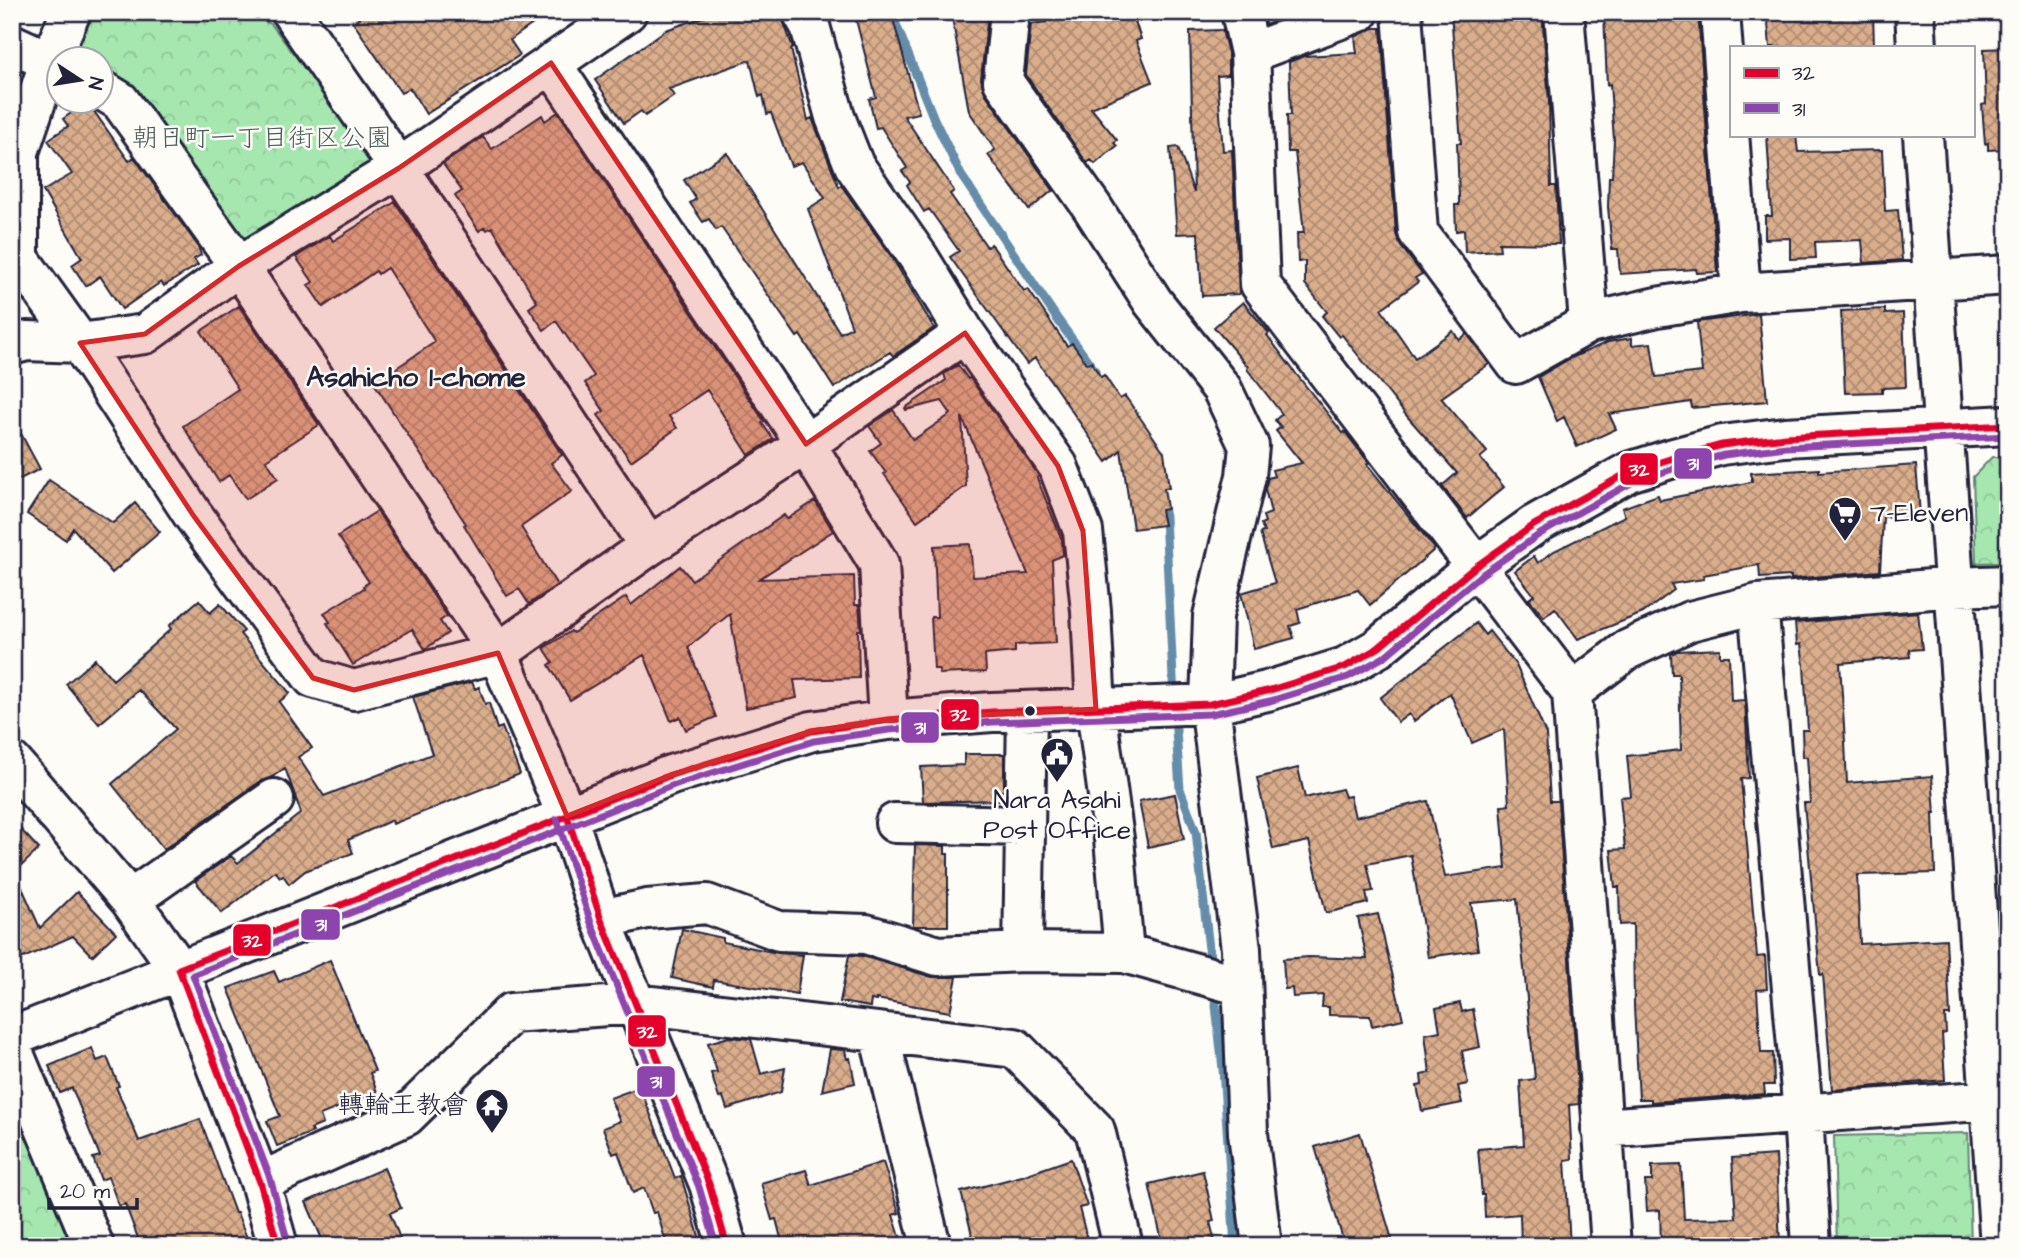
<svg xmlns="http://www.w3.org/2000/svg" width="2020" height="1258" font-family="'Architects Daughter','Klee One',sans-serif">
	<defs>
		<pattern id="park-crowns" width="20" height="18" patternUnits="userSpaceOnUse" patternTransform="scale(1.75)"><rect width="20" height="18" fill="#a6e7b0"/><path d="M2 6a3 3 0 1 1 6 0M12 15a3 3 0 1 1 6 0" fill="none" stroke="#8fc698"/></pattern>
		<pattern id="building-cross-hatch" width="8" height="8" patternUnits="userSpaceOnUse" patternTransform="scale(1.75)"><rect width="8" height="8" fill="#daad8b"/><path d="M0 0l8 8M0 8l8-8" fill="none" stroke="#b08c73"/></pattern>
	</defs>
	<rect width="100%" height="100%" fill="#fdfcf7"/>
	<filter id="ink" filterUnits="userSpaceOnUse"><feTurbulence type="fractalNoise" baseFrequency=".0143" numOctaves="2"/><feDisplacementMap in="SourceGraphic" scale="14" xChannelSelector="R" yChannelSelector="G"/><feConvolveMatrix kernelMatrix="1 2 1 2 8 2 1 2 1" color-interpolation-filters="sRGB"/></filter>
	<g filter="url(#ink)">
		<path fill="url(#park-crowns)" stroke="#648476" stroke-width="2" d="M86,12H243L271,24L376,163L247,247L134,91L102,70V60L85,59L69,50Z
			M1992,457H2008V562L1976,563L1973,477Z
			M12,1100L71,1246H12Z
			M1968,1133L1971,1246H1837L1834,1136Z"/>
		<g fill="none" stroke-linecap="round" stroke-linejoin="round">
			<path stroke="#658da9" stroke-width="9" d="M891,12L934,119L961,175L1058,320L1095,371
				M1161,499L1165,517L1174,698
				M1175,716L1180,789L1196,832L1211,967
				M1214,988L1223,1069L1235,1246"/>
		</g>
		<path fill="url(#building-cross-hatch)" stroke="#22223b" stroke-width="2" d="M368,12H550L510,40L520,55L426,114L410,88L401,93L353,22Z
			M718,12H780L793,48L791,49L808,120L812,118L839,187L841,185L893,259L934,328L893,356L890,352L834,388L800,335L797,337L721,227L716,230L709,219L703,222L690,203L696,199L684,180L727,153L840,333L852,327L808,209L825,198L802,162L791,166L771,113L767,114L763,95L759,97L750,60L669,89L674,96L645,116L641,111L624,123L595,80L666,30Z
			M854,12H891L919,113L904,116L954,191L950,194L987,247L991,244L1024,291L1028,289L1067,346L1072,343L1087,364L1091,362L1101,377L1104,375L1120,399L1125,396L1164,452L1169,488H1164L1167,509L1161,510L1164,525L1133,529L1121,450L1107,462L1035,358L1027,364L950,257L959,251L929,209L924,212L907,185L910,182L902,171L907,168L881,127L876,128L869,99L876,97Z
			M951,12H988L981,79L985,93L1053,190L1029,210L988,155L995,150L969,111Z
			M1086,12H1119L1122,20L1133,16L1141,39L1136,41L1152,82L1091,108L1117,140L1114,143L1117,146L1095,164L1091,160L1087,163L1026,75L1031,24L1046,22V17Z
			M1451,12H1542L1549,102L1551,186H1556L1559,244L1499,243L1500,250L1465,252L1464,230L1456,231L1455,205H1459V197L1457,143H1461Z
			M1604,12H1698L1717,272L1697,273L1696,269L1620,274L1618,249H1612L1608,207L1609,177H1612L1614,140L1610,84L1607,85Z
			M1767,12H1873L1874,47H1770Z
			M1373,28H1381L1396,234L1400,245L1422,274L1415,278L1418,282L1381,309L1415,358L1453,331L1459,340L1467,334L1489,364L1441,398L1487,452L1480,458L1504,487L1467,518L1442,486L1457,473L1406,415L1342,335L1339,337L1322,316L1327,312L1305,284V261L1298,262L1297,233H1304L1295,152H1288L1287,115H1291L1289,62L1304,56L1357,53L1355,37Z
			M1222,30L1228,53V75L1217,76L1223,151L1232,150L1239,294L1202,296L1198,233L1177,234L1170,148L1178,147L1194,193L1190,31Z
			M2008,48V149L1988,150V143L1985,144L1982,105L1986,104L1984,49Z
			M85,103L93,110L129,161L134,157L198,246L201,255L194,259L198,265L164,286L161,282L122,309L100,276L86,286L72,265L82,258L43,191L72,174L48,140L68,126L63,119Z
			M558,112L764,421L762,423L773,439L749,455L707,390L669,416L677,428L631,461L598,415L604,411L585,383L594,376L556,321L544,330L529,308L537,302L492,227L487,230L485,227L479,231L455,196L462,191L443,164L483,137L492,149L542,115L545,121Z
			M1767,135H1796L1798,152L1882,150L1885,211L1898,210L1902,260L1864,263L1862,240L1815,242L1816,258L1790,259V238L1765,239V216H1772Z
			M395,202L562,455L551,463L572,491L521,527L557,585L529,604L519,589L507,596L464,525L466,524L374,383L435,342L387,268L378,274L376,271L323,307L308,285L313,282L296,257L330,236L333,241Z
			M1243,302L1269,333L1267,335L1297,375L1343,433L1345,432L1369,463L1367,464L1435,549L1370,605L1358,590L1297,609L1300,623L1290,626L1294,638L1254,649L1241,593L1275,583L1260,533L1264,532L1261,524L1265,522L1263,516L1271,513L1265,489L1268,478L1274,476L1272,470L1302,463L1276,431L1281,427L1275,420L1282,414L1247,369L1248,367L1214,327Z
			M239,306L319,425L266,460L278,478L246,499L229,475L219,482L183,426L238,389L201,331Z
			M1885,309V314L1903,313L1906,387L1882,388V392L1845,393L1841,311Z
			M1759,314L1767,401L1692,408L1691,402L1609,414L1616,429L1577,447L1564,417L1557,421L1538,377L1571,358L1608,342L1632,338V345L1651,343L1656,377L1702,372L1697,322Z
			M958,365L968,379L970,378L1039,476L1037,478L1062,540L1063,555L1052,560L1056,643L1015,645V652L985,655L986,672L939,674V669H934L931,617H937L934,546L970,544L973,577L1028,574L962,417L966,486L917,521L884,474L886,473L870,451L881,443L869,426L893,410L913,440L951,414L942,401L906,410L905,408L946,380L944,374Z
			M12,417L40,469L12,483Z
			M1916,465L1920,515L1883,517L1880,571L1791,579V576L1760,578L1759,565L1703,575L1704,579L1671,584L1674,590L1643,613L1578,639L1555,608L1544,617L1529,599L1534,595L1515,571L1534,556L1538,563L1554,551L1625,516L1622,508L1658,495L1660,500L1752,482L1751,473L1819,469V472Z
			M49,480L113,523L135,503L160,532L112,573L73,528L66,540L27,514Z
			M815,501L833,531L759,579L854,576L855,605H859L861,630H858L859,678L794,680L797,698L746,708L730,614L688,647L716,717L686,730L680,717L671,721L644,655L570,700L549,665L553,662L544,648L571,631L573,633L626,597L631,605L680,566L692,580L784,515L787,519Z
			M377,511L447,616L440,621L448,633L425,649L412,629L353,665L327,623L330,622L324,613L364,588L363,586L369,582L338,536Z
			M199,600L210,613L220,604L244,631L240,634L290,693L279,702L312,748L298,757L324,796L432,754L413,697L472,682L475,689L479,687L485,704L489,703L497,729L502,727L520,774L393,824L392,820L348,840L353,853L305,871L289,884L283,875L280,877L275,871L222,913L195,881L231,856L238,863L301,813L285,768L272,777L261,781L164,849L112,784L176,729L139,690L99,724L66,684L95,659L113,680L171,629L169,626Z
			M1918,612L1922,649L1909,650L1910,657L1840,663L1845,742L1847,783L1932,776L1935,813H1933L1935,873L1857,875L1860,944L1946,939L1950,1015H1945L1946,1033L1942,1034L1945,1080L1832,1090L1823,974L1820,975L1804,803H1810L1807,757H1803L1802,730H1808L1804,666L1801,644L1797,645L1795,623Z
			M1476,623L1485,635L1489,631L1516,665L1546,734L1550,801H1558L1579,1104L1569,1105L1572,1159L1565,1160L1570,1246H1521L1520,1214L1485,1217L1484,1195H1482L1478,1149L1524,1145L1520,1081L1535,1079L1517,899L1471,903L1478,950L1428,957L1411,855L1367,864L1373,891L1366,892L1368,903L1326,913L1309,841L1273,849L1257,778L1298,768L1305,798L1342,789L1345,797L1350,796L1355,817L1428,801L1445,877L1506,868L1501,806L1509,805L1504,729L1472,743L1450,693L1414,721L1409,714L1398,722L1380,698Z
			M1720,649V656H1729L1731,701L1745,700L1749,778L1741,779L1747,844L1757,957L1765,956L1767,989L1757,990L1761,1053H1773L1774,1085H1764L1765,1094L1651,1102V1099H1639L1634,1007L1633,924L1620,925L1619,887H1615L1611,850L1625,849L1620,797L1631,796L1627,756L1681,750L1679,674H1672L1671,654L1677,651Z
			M964,754H1004V791H1001V800L923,802L921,767L964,765Z
			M1175,794L1184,839L1148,847L1139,801Z
			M12,820L39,849L15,872L40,928L77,892L116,933L92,956L73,936L12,963Z
			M915,845L945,846V854H948V926H913Z
			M1378,914L1403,1019L1372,1026L1370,1016L1329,1015V1007H1322L1323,995L1293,997L1292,988L1285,989L1283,959L1309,957L1367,959L1358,918Z
			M682,929L723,938V942L778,953L803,955L797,994L714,980L713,987L672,978Z
			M849,955L862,956L932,977H957L950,1012L876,999V1001L871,1000L870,1007L840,1002Z
			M330,960L375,1071L370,1073L377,1092L320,1115L323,1124L311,1129L313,1132L277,1146L267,1121L280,1116L228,988L274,971L279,982Z
			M1460,1003L1462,1012L1473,1009L1480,1047L1462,1051L1468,1084L1458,1086L1462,1103L1422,1111L1417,1086L1422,1085L1421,1075L1430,1073L1425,1034L1440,1031L1436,1008Z
			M729,1037L751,1039L761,1074L785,1068L781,1092L727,1109L723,1097L719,1098L711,1073L717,1072L708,1043Z
			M92,1048L97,1061L107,1057L119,1086L116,1087L139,1141L200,1119L235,1213H237L247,1238L231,1246H141L125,1204L119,1206L108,1177L101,1180L93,1158L100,1156L72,1088L60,1093L49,1066Z
			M830,1049L845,1050L847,1059L850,1058L855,1083L822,1091Z
			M640,1087L675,1178L681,1176L702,1246H667L657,1212L653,1213L644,1188L633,1193L618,1152L613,1154L603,1128L620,1121L610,1098Z
			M1360,1133L1394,1246H1345L1315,1147Z
			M1776,1155L1780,1246H1661L1660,1210L1647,1211L1645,1181H1652V1166L1681,1165L1684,1219L1736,1218L1732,1158Z
			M1071,1159L1087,1206L1079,1208L1089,1246H975L961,1192L1022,1176Z
			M883,1162L899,1213L893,1215L903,1246H783L776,1219L772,1220L761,1183L806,1170L811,1185Z
			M384,1168L401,1208L390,1213L403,1246H325L306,1202Z
			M1203,1171L1214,1221L1210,1222L1216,1246H1163L1149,1184Z"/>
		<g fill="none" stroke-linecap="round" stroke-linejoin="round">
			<defs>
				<path id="minor" d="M71,12L50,60L19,152V258L80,343L193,515L313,678L354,690L498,653L649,546L806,444L965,333
					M291,12L399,168L649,546
					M802,12L810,26L835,117L854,165L919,258L965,333L1058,466L1083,531L1091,611L1096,709L1114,839L1124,953
					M1010,12L1003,81L1092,207L1153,302L1222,389L1249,446L1246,476L1213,616L1210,704L1241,949L1248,1133L1262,1246
					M1241,12L1250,53L1260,284L1572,692L1611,1246
					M1402,12L1418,232L1516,364L1589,323L1657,307L1741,293L2008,275
					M1564,12L1589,323
					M1720,12L1741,293
					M1915,12L1917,47
					M12,44L60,66
					M1250,53L1359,12
					M551,63L806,444L879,564L888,720
					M102,90L120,101L239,266L498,653L567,816L601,919L709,1184L727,1246
					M1923,135L2000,1246
					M12,345L27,341L80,343L145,334L239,266L399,168L627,12
					M1758,604L1803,1114L1811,1246
					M1572,692L1627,650L1690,621L1758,604L1954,587L2008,585
					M12,762L130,900L179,969L260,1182L278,1246
					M895,823L1024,826
					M130,900L274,799
					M601,919L647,909L707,904L779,931L866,934L938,956L1023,952L1124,953L1242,986
					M1023,952L1027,711
					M879,1034L931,1246
					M12,1037L671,775L812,731L888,720L992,712L1210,704L1267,691L1345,667L1378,648L1475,567L1534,525L1629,472L1670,459L1722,445L1785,437L2008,425
					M12,1049L94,1246
					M1601,1128L2008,1099
					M260,1182L406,1116L511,1013L636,1004L1015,1048L1095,1130L1123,1246"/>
			</defs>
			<use href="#minor" stroke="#22223b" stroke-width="44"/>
			<use href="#minor" stroke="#fdfcf7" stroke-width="38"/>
			<defs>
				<path id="bus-1" d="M567,816L601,919L709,1184L727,1246
					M278,1246L260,1182L179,969L671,775L812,731L888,720L992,712L1210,704L1267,691L1345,667L1378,648L1475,567L1534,525L1629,472L1670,459L1722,445L1785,437L2008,425"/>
				<path id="bus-2" d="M557,819L591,923L699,1187L716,1246
					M288,1243L270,1178L193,975L674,785L814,741L889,730L993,722L1211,714L1270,701L1348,677L1384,657L1481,575L1540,534L1633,482L1673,469L1724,455L1786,447L2008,436"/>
			</defs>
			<use href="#bus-1" stroke="#fdfcf7" stroke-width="12"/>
			<use href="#bus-2" stroke="#fdfcf7" stroke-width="12"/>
			<use href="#bus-1" stroke="#e4002b" stroke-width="7"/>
			<use href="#bus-2" stroke="#8e44ad" stroke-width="7"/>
		</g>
	</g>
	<path fill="#d62828" fill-opacity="0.2" stroke="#d62828" stroke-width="5" stroke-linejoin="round" d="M551,63L806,444L965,333L1058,466L1083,531L1096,709L888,720L812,731L671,775L567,816L498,653L354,690L313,678L193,515L80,343L145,334L239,266L399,168Z"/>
	<defs>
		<symbol id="supermarket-pin" viewBox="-11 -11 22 30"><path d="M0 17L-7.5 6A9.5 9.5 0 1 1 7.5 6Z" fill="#22223b" stroke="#fdfcf7"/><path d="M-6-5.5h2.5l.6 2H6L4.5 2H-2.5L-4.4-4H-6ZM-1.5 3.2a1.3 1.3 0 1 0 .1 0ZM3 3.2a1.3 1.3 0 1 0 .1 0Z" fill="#fff"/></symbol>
		<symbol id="civic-pin" viewBox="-11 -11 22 30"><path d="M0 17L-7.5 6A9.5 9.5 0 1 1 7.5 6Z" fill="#22223b" stroke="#fdfcf7"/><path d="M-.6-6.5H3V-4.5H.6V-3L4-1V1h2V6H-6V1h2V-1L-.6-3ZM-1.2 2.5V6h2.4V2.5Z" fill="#fff"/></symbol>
		<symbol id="temple-pin" viewBox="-11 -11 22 30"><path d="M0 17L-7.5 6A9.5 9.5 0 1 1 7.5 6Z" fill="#22223b" stroke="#fdfcf7"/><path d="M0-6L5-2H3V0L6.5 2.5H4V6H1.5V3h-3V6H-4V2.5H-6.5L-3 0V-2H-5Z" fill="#fff"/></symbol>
	</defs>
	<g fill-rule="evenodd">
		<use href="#supermarket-pin" x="1826" y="494" width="38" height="52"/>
		<use href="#civic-pin" x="1038" y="735" width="38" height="52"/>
		<use href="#temple-pin" x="473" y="1086" width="38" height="52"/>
	</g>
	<circle fill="#22223b" stroke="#fdfcf7" stroke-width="2.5" cx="1030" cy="711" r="6"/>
	<g text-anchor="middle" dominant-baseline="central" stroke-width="5" stroke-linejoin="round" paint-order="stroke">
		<g font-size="26" fill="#4a5d5e" stroke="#fdfcf7">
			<text x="262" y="138">朝日町一丁目街区公園</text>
		</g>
		<g font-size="26" fill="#22223b" stroke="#fdfcf7" text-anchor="start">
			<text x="1870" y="513">7-Eleven</text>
			<text x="1057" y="800" text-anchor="middle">Nara Asahi<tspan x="1057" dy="30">Post Office</tspan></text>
			<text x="468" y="1105" text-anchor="end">轉輪王教會</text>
		</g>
		<g font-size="28" font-weight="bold" fill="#22223b" stroke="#fdfcf7">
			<text x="416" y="377">Asahicho 1-chome</text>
		</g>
	</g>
	<g stroke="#fdfcf7" stroke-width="2.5">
		<rect x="1673" y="447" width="40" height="33" rx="7" fill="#8e44ad"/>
		<rect x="1619" y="452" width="40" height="34" rx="7" fill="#e4002b"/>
		<rect x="940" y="698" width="40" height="33" rx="7" fill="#e4002b"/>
		<rect x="900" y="711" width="40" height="33" rx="7" fill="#8e44ad"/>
		<rect x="300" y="908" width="41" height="33" rx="7" fill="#8e44ad"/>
		<rect x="232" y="923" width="40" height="34" rx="7" fill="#e4002b"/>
		<rect x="627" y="1014" width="40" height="34" rx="7" fill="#e4002b"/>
		<rect x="636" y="1065" width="40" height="33" rx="7" fill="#8e44ad"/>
	</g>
	<g font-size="19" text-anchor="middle" font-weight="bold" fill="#fff">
		<text x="1693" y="470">31</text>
		<text x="1639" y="476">32</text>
		<text x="960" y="721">32</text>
		<text x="920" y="734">31</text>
		<text x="321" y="931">31</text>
		<text x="252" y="947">32</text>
		<text x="647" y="1038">32</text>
		<text x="656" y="1088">31</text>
	</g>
	<rect width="2020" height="1258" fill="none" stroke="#fdfcf7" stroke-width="42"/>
	<rect x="21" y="21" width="1978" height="1216" fill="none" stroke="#22223b" stroke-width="2.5" filter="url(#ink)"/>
	<rect x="1730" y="46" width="245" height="91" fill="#fdfcf7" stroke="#a5a5ac" stroke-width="2"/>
	<rect x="1744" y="68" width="35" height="10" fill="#e4002b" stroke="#a5a5ac" stroke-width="2"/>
	<text x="1792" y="80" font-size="21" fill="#22223b">32</text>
	<rect x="1744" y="103" width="35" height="10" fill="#8e44ad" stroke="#a5a5ac" stroke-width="2"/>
	<text x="1792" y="116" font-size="21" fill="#22223b">31</text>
	<g transform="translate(80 80) rotate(102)"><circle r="33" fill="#fdfcf7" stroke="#a5a5ac" stroke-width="2"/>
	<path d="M0-5L12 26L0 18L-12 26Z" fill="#22223b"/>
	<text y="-10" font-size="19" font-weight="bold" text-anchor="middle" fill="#22223b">N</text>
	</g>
	<path d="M49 1198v10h88v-10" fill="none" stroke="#22223b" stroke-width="3.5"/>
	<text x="60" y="1198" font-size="21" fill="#22223b" stroke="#fdfcf7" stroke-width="5" paint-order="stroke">20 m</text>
</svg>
